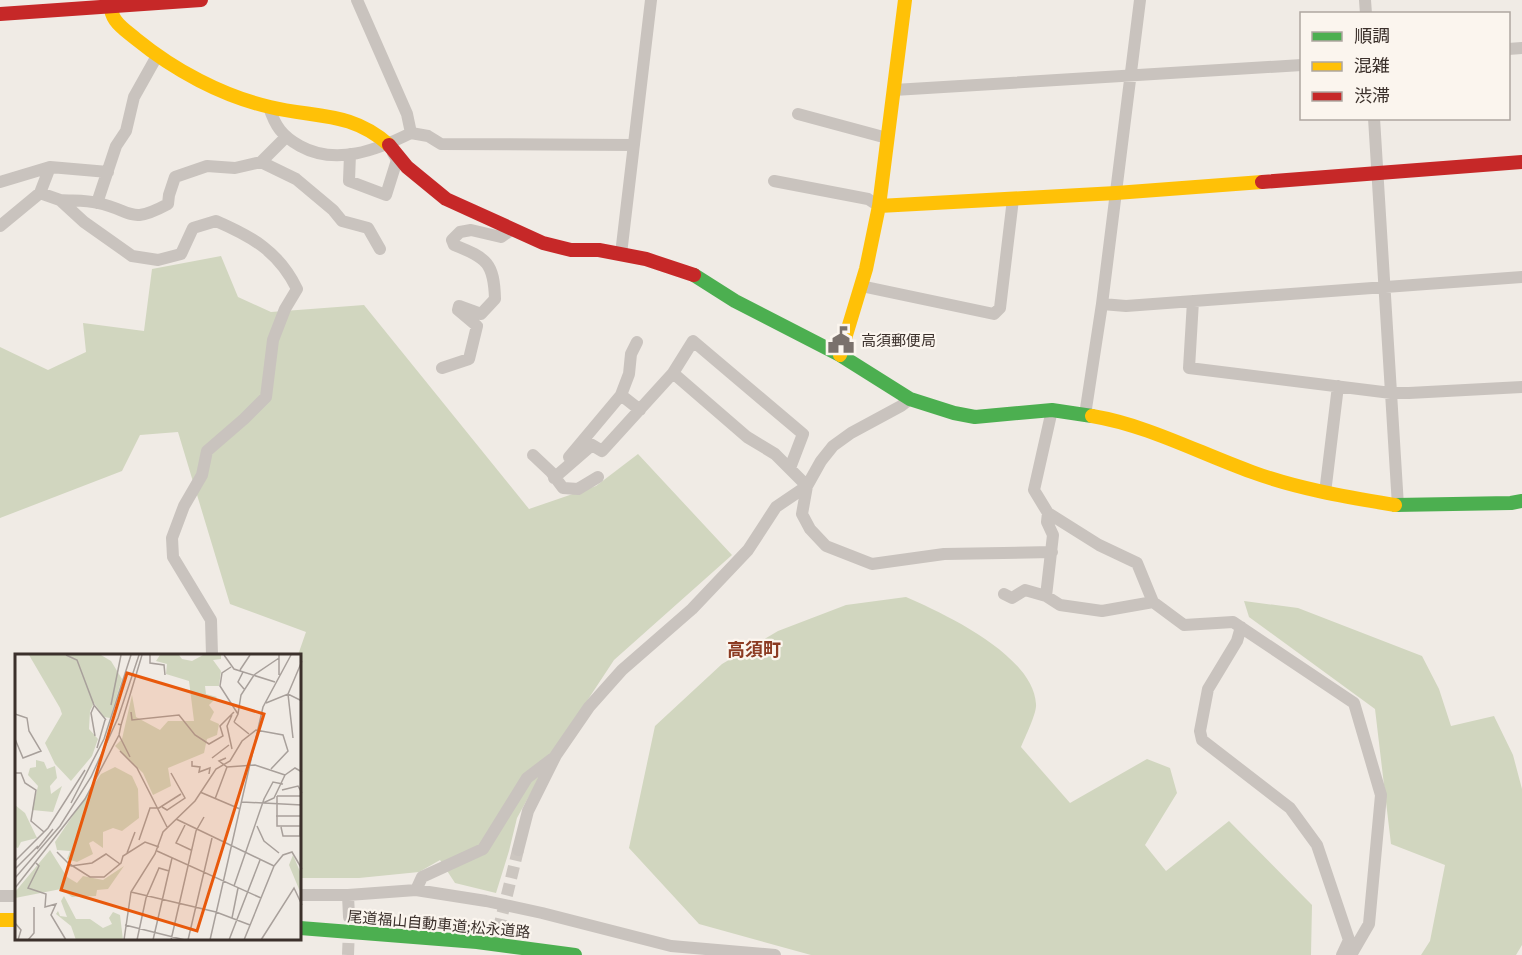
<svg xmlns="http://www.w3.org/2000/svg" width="1522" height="955" font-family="'Public Sans','Noto Sans JP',sans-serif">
	<rect width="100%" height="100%" fill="#f0ebe5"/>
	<path fill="#d1d6bf" d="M221,256L238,297L271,312L364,305L529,509L596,486L638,454L732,555L614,660L554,751L517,818L509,851L496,893L455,883L440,860L419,872L359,878H300V655H298L306,632L230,604L178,432L140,435L122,471L0,518V347L48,370L86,352L83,323L144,331L152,269Z
		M906,597C945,614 1033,655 1036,704C1037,713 1025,737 1021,747L1070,803L1147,759L1170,768L1177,793L1145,845L1166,871L1229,821L1312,905L1311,955H811L699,924L629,848L655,726L722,664L778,631L846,605Z
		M1244,601L1298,608L1422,656L1439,689L1451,726L1494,716L1513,755L1522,789V945L1516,955H1421L1430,941L1445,865L1391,844L1375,709L1249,617Z"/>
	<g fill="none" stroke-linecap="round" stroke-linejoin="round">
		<path stroke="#ccc6c0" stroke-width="12" stroke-dasharray="12 6" stroke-linecap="butt" d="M494,948L518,850
			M348,955L349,929"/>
		<path stroke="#c9c3be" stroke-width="12" d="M1365,0L1366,14
			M1508,49L1522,48
			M894,90L1302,65
			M269,107C275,126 282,136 300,146C336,166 377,150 411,133L407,114L357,0
			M798,114L887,138
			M1374,118L1398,506
			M411,133L428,136L441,144L634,145
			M350,154L349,181L386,195L397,160L393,153
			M261,162L296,179L333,210L342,221L368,228L380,249
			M774,181L868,199L879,206
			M0,182L50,167
			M40,193L60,200L84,222L132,256L158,260L181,254L193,228L216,221C253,237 279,252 297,289L285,309L273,340L266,397L244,419L207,451L202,475L184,506L172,538L173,557L211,620L212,655
			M60,200C72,201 86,200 98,203C134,211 129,225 168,204L169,195L175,177L207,166L235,168L261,162L285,138
			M97,203L116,146L126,131L134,97L157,56
			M0,226L40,193L50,167L108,172
			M621,254L651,0
			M861,286L994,314L1000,308L1013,199
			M1193,301L1189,368L1391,393H1409L1522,387
			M1102,304L1126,306L1522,277
			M442,368L469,359L477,326L458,310L459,306L481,314L495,299C494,263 487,258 454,245L452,240L460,232L471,230L501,237L511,230
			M673,373L747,437L775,454L807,486L802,514L810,529L826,546L872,564L944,554L1052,552
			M621,395L640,410
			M1052,410L1034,490L1048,513L1099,545L1137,563L1153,602L1184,625L1233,622L1354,703L1381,795L1369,924L1351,955
			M1085,415L1102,304L1140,0
			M533,455L551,472L563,488L578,489L598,477
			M569,457L621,395L629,374L631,354L637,342
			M554,478L592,445L602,451L673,373L693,341L803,434L790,468
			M1325,493L1338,386
			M1004,594L1012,598L1025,590L1046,596L1060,605L1102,611L1153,602
			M1046,596L1053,535L1047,522L1048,513
			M1241,627L1237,641L1208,689L1200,731L1202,740L1290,808L1317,845L1349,940L1342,955
			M518,850L528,811L556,755L589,707L622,670L692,609L748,550L776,507L807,486L821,461L833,446L851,433L901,406L910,399
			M416,890L422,877L483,849L527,778L552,759
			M300,895H348
			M0,896H16
			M349,917L348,895L416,890L486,901L542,913L671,946L775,955"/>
		<path stroke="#4caf50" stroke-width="14" d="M694,275L735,301L840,355L910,399L954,413L975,417L1052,410L1092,416
			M1395,505L1511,503L1522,501
			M300,928L477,942L575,955"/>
		<path stroke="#ffc107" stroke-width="14" d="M111,0C108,20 123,28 136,39C174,70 222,96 270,107C315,118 351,111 389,145
			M879,206L1116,193L1262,182
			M840,355L866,269L879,206L905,0
			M1092,416C1147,425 1199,453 1252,472C1298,489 1347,497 1395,505
			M0,920H16"/>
		<path stroke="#c62828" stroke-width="14" d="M0,14L201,0
			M389,145L407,167L446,199L543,243L571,250H599L646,259L694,275
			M1262,182L1522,162"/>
	</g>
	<defs>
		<symbol id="civic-bare" viewBox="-9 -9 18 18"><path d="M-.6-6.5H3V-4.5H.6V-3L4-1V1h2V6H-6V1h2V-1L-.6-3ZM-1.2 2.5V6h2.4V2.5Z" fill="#7a716c" stroke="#fbf5ee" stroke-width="2.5" paint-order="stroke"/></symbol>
	</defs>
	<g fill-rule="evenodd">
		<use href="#civic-bare" x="822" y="321" width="38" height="38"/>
	</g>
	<g text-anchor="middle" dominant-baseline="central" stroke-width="4.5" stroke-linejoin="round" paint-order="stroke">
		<g font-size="15" fill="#3b302b" stroke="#fbf5ee" text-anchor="start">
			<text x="861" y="340">高須郵便局</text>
		</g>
		<g font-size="15" fill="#3b302b" stroke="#fbf5ee">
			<text transform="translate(439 924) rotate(5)">尾道福山自動車道;松永道路</text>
		</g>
		<g font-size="18" font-weight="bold" fill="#8c3b22" stroke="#fbf5ee">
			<text x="754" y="649">高須町</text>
		</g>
	</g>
	<g transform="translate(15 654)">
		<rect width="286" height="286" fill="#f0ebe5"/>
		<path d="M14,1H86L96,7L107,25L95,64L89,63L79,49L75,57L74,75L83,85L77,102L56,127L40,110L30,89L47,60L45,54ZM145,1H164L167,5L177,7L188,1H206V5L198,6L206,17L204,32H190L191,40L202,43L194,51L199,58L195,66L204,70L202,81L192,85L189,99L153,114L156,132L138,141L128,119L100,92L107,85L117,41L121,63L145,76L153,67H179L174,27L151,20L152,10L141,7ZM21,106L29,108L32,115L40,112L42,124L35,132L36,140L47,132L38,158L17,156L23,132L13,121L15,114L21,113ZM100,113L117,122L123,135L124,164L107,177L98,174L88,178V194L78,187L74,189L78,200L62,208L52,205L55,197L42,196L40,188L86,120ZM0,151L10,159L22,184L6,188L3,194L0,193ZM35,196L52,223L62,229L68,222L88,226L109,212L93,235L82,236L81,242L57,243L46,235L0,244V238ZM278,201L286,220V240L274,211ZM49,242L61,265H75L88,274L97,270L94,264L98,258L105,261L108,286H61L56,272L41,260L43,257L45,262L52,263L46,247Z" fill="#d1d6bf"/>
		<path fill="none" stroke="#a8a09b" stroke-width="1.5" d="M51,1L62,6L79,51L91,66M135,1V9L149,11L150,21M209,1L219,15L260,28M216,13L207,19L205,32L223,60L219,68M225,16L235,1M228,18L223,28L229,35M264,21V1M251,49L273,40L287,47M96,51L106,1M79,52L76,59L80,82M116,58L117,66L164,61L180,81L194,90L208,82L205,72L219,58M0,60L12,64L14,77L26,97L8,104L0,85M223,60L226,41L239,21L264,4M219,68L234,80M106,71L127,1M104,81L115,103M278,84L273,40L287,7M82,94L90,66M217,95L212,72L217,61M105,97L122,114L152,173M197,104L214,91M211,104L204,107L212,113L240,111L270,121L259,144L248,149M177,107V112L185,113L184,118L195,114L194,120M0,119H6L10,129L21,136L16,167L29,178M270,121L280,114L287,118M267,136L283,132L287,139M185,138L225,155M262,142V172H285M262,142H287M200,145L212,113M227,148L287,151M56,149L89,85L116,1M147,153L152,156L170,144L156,119M261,162H285M161,165L259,212L268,201L277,198L287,215M170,171L161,189L176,196M242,172L249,187L264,199M266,173L268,182H285L286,152M124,186L135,154H144L166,140M22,195L38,175M142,197L246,244M42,198L56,212L77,209L91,200L105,210M112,199L120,178M0,207L33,174L70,116M21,209L24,212L13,234L31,240L30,253L41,250L36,261L51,286M53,209L75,223H89L106,209L108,202L130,188L144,193M0,215L23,192M0,224L45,172L76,123L103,64L124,1M219,232L249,145L258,128L268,130M0,234L70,145L104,81L106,71L103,70M116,238L201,258L235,271M217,264L223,234M0,269L6,276L3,286M110,271L170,286M13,286L19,279V253M109,286L116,238L140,200L148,178L180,147L201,115L215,107L227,87L241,76L268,81L273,97L256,115M122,286L131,244L144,214L154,217M138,286L157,204M156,286L181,177L189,163M173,286L197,184M195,286L248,53L276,1M214,286L245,206M229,286L259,212M246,286L279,234L287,251"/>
		<path fill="#e8590c" fill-opacity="0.15" stroke="#e8590c" stroke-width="3" d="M112,19L249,60L182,277L46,236Z"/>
		<rect width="286" height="286" fill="none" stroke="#3b302b" stroke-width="3"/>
	</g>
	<rect x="1300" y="12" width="210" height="108" fill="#fbf5ee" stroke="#aea6a0" stroke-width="1.5"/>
	<rect x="1312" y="32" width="30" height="9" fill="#4caf50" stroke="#aea6a0" stroke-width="1.5"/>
	<text x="1354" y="42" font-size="18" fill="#3b302b">順調</text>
	<rect x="1312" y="62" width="30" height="9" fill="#ffc107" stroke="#aea6a0" stroke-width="1.5"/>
	<text x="1354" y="72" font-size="18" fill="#3b302b">混雑</text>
	<rect x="1312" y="92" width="30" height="9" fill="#c62828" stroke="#aea6a0" stroke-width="1.5"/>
	<text x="1354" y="102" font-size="18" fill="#3b302b">渋滞</text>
</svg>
